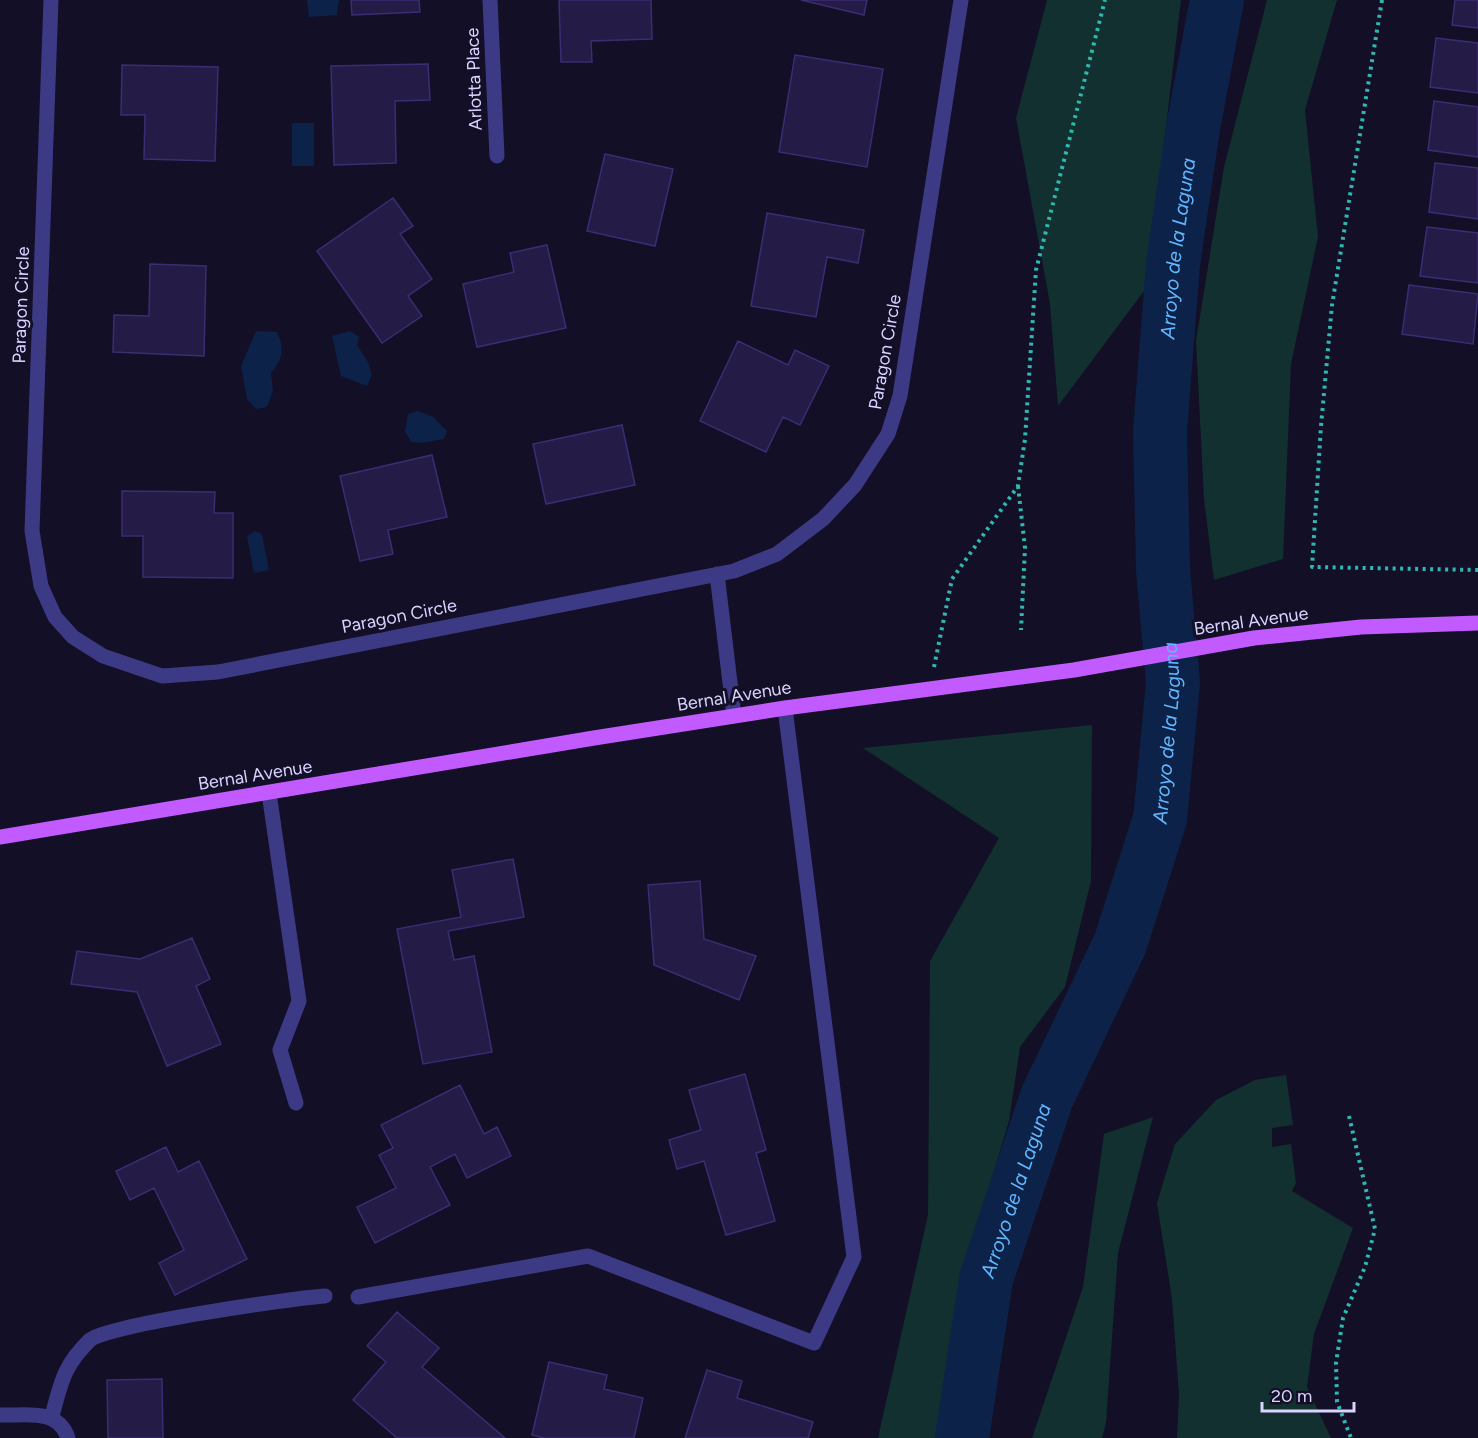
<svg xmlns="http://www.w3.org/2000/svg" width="1478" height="1438" font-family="Figtree,sans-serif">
	<rect width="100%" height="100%" fill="#130f26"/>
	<path fill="#12302f" d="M1047,0H1181L1147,287L1058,406L1050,304L1016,118Z
		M1267,0H1337L1305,110L1318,237L1291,364L1283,559L1214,580L1204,499L1196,341L1224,167Z
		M1092,725L1091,881L1065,987L1020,1047L1009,1121L965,1267L937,1438H878L928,1215L930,961L999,838L863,748Z
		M1286,1075L1293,1125L1272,1128V1147L1291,1144L1296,1183L1292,1191L1353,1228L1314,1334L1307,1387L1331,1438H1177L1179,1395L1172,1299L1157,1203L1175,1144L1216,1100L1255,1080Z
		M1153,1117L1118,1253L1106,1423L1102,1438H1032L1083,1287L1104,1134Z"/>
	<path fill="#0c2248" d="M307,0H339L337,15L309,17Z
		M292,123H314V166H292Z
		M256,331L277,332C285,350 283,358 271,373L273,391L267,407L256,409L247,399L241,366Z
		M350,331L359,337L357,345L368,362L372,375L367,386L341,376L332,336Z
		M418,411L433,417L447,431L444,439L421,443L411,442L405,431L408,414Z
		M255,531L262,534L269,570L254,573L247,536Z"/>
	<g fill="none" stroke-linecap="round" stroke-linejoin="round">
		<path stroke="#0c2248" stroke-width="54" id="s1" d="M962,1438L986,1279L1047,1097L1120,944L1160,819L1173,683L1163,570L1160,431L1173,264L1193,128L1217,0"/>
	</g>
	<path fill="#241b47" stroke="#3b2d73" stroke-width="1.5" d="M351,0H419L420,12L352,15Z
		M559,0H651L652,39L591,41L592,62H561Z
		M801,0H867L864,15Z
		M1455,0H1478V28L1452,25Z
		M1436,38L1478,43V93L1430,87Z
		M795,55L883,69L867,167L779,152Z
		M428,64L430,100L395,101L396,163L334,165L331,66Z
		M122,65L218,67L215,161L144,159L145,115H121Z
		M1434,101L1478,107V157L1428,150Z
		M605,154L673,169L655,246L587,231Z
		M1435,163L1478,168V219L1429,212Z
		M393,198L413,226L400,234L432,279L408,296L422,316L382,343L317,251Z
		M767,213L864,230L858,263L827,257L816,317L751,306Z
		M1427,227L1478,233V283L1420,276Z
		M547,245L566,328L477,347L463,284L514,272L510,253Z
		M150,264L206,266L204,356L113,352L114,315L149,316Z
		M1409,285L1478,294L1473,344L1402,334Z
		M738,341L788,365L795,350L829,366L800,425L783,417L766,452L700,421Z
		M622,425L635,485L546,504L533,444Z
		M432,455L447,517L388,530L393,554L360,561L340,476Z
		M122,491L215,492L214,513H233V578L143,577V536H122Z
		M513,859L524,917L448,931L454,960L474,956L492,1052L423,1064L397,929L461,917L452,870Z
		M700,881L704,939L756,956L739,1000L654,965L648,885Z
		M192,938L210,979L196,986L221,1044L167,1066L137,992L71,984L77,951L140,959Z
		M745,1074L766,1150L756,1153L775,1221L726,1235L704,1161L677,1169L669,1140L701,1130L689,1090Z
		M460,1085L484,1134L497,1127L511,1156L467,1178L455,1154L430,1167L450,1205L375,1243L357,1207L396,1188L379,1155L393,1148L381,1125Z
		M166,1147L178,1172L199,1161L247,1259L175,1295L159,1263L184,1250L154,1188L130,1200L116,1171Z
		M397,1312L439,1348L422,1367L505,1438H397L353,1400L386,1362L367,1346Z
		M549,1362L607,1375L604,1389L643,1398L634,1438H544L532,1435Z
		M707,1370L742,1381L737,1398L813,1422L808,1438H685Z
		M162,1379L163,1438H108L107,1380Z"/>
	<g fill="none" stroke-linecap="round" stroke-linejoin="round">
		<path stroke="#2fb8b0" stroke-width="4" stroke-dasharray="3 4.5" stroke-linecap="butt" d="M1382,0L1332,305L1321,426L1312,567L1478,570
			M1018,486L1025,548L1021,630
			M934,667L952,579L1018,486L1025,439L1036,270L1105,0
			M1349,1116L1375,1229L1365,1267L1343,1318L1336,1363L1337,1402L1351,1438"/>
		<path stroke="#3d3a85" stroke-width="15" d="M51,0L32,531L41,586L55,617L73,637L103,656L162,676L218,672L734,571L777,554L823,519L855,485L888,434L900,396L961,0
			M490,0L497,156
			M717,574L734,716
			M269,793L299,1001L280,1050L296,1103
			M358,1297L588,1256L814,1343L854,1257L785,708
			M0,1415C27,1416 58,1408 68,1438
			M52,1416C61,1382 64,1365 90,1340C106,1325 294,1298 325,1296"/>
		<path stroke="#c25bff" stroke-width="15" d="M0,837L594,738L785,708L1074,670L1254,638L1361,627L1478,623"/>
	</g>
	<g text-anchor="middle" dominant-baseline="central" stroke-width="6" stroke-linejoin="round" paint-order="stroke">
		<g font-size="18" fill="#d9d4ff" stroke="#130f26">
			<text transform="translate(474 79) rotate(-92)">Arlotta Place</text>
			<text transform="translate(21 305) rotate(-88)">Paragon Circle</text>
			<text transform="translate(885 352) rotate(-80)">Paragon Circle</text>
			<text transform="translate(399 616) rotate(-11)">Paragon Circle</text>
			<text transform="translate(1251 621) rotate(-8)">Bernal Avenue</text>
			<text transform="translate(734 696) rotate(-9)">Bernal Avenue</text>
			<text transform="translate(255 775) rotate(-9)">Bernal Avenue</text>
		</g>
		<g font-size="20" font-style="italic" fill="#62b6ff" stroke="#130f26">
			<text stroke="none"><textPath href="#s1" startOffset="1226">Arroyo de la Laguna</textPath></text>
			<text stroke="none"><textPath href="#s1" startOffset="740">Arroyo de la Laguna</textPath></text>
			<text stroke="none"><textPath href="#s1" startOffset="254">Arroyo de la Laguna</textPath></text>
		</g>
	</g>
	<path d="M1262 1402v9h92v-9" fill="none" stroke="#d9d4ff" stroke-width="3"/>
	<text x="1271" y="1402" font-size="18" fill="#d9d4ff" stroke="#130f26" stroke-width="4.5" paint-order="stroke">20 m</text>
</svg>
